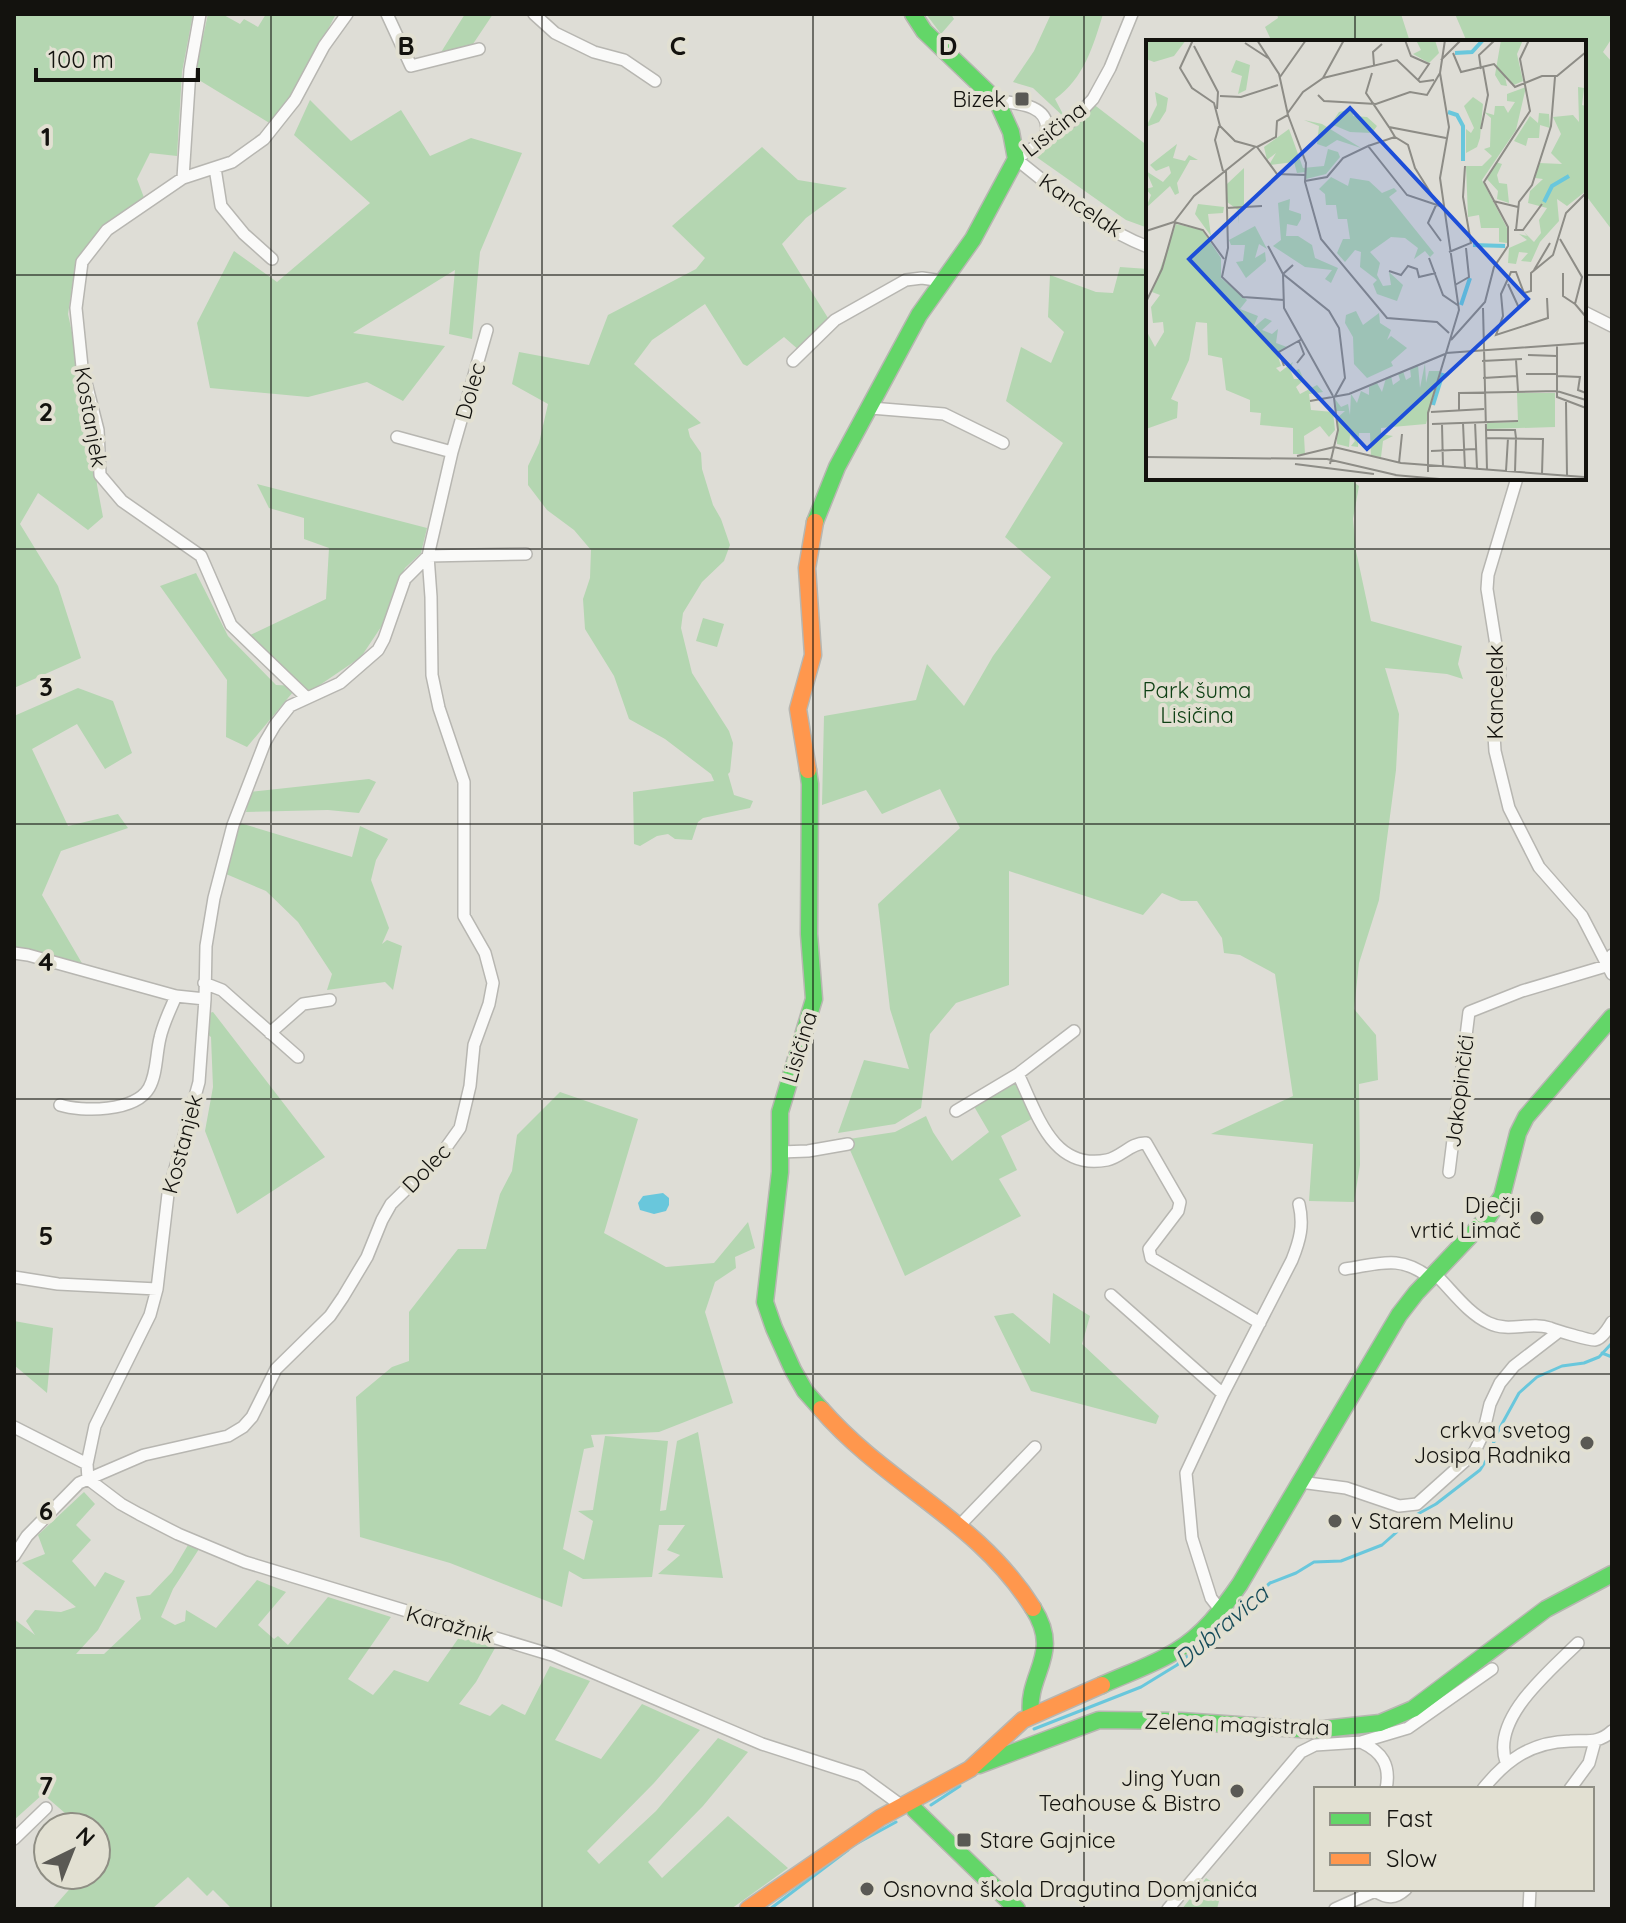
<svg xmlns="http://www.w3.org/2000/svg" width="1626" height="1923" font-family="Quicksand,sans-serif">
	<rect width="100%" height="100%" fill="#deddd6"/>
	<path fill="#b4d6b1" d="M14,14H193L182,72L177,156L150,153L137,179L146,203L98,236L76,261L68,314L92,425L97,485L103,517L88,530L38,493L20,524L58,586L81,658L14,688Z
		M208,14H222L240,24L244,19L258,27L266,14H336L292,97L271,124L194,77Z
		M465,14H493L473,44L438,57Z
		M926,14H951L954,19L941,34Z
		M1051,14H1103C1093,47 1084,78 1055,99L1065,118L1033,88L1013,82L1034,51Z
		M1277,14H1401L1410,42H1272L1265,27L1278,18Z
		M1455,14H1612V38L1603,52L1612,62V230L1584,193V42H1467Z
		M310,100L351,141L401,110L430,156L471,138L522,153L480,252L472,339L449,334L455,270L353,333L445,346L403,401L367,382L308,397L210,388L197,323L234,251L277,282L370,203L294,135Z
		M1088,100L1148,146V228L1126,220L1035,156Z
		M762,147L798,180L847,188L806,218L782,244L828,318L800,351L784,337L747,366L743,364L705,304L652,340L634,364L701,423L688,429L690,437L701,453L702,469L713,505L721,519L730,545L724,561L702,582L683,613L681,628L692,673L729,731L733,743L730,772L728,774L734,795L753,801L750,808L703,818L698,822L692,840L675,839L668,834L657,836L640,846L634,844L633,792L714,781L711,774L665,739L629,719L614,676L585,629L583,599L590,578L591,550L574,530L547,510L528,485V466L539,443L548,404L512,384L519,352L589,365L608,315L696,269L705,258L672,226Z
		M1120,267L1148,269V478H1348L1359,486L1353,519L1356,551L1371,621L1462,646L1458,664L1463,679L1447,674L1385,668L1399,714L1396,770L1379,900L1359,963L1354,1009L1376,1035L1378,1080L1359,1084L1360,1165L1354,1202L1309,1201L1313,1144L1211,1134L1293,1096L1275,974L1240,955L1224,953L1222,938L1197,901H1181L1162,893L1143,915L1009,871V985L956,1003L930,1034L921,1108L895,1124L838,1133L864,1060L909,1069L890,1009L878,904L960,828L940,789L882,814L866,790L822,805L824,716L916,700L927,664L964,706L993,656L1051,577L1005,537L1063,443L1006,401L1021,347L1051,363L1064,332L1048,317L1050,275L1096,292L1113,293Z
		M257,484L427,528L421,553L405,568L393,593L383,624L361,657L308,693L246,637L326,599L329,548L304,539V518L269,508Z
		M196,573L228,636L276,685L298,686L247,747L226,737L227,680L160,586Z
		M703,618L724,624L717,647L696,641Z
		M78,688L113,701L132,753L105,769L77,724L32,749L68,826L118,814L128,828L61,851L42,895L83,965L14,949V716Z
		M369,779L376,782L359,813L328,810L246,812L250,792Z
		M240,823L352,857L360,826L388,839L376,860L371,880L389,928L382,944L387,940L402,946L393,990L385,982L327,990L332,974L298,922L266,891L226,874Z
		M213,1012L325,1157L237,1214L205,1131L213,1087L211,1037L207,1034L209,1013Z
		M1012,1075L1037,1116L1001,1136L1017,1170L999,1179L1021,1216L905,1276L850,1150L849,1139L895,1132L926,1116L933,1132L952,1161L989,1132L972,1103Z
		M560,1092L638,1119L604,1233L666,1267L714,1263L748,1222L755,1248L735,1257L736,1268L715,1282L705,1312L733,1403L659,1432L591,1435L594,1447L584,1449L563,1549L584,1560L593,1521L578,1511L593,1510L605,1436L668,1441L660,1511L666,1510L677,1441L698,1432L723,1578L658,1574L680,1555L667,1550L685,1525H659L652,1577L583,1579L569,1571L562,1607L450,1563L360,1537L356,1397L392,1367L409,1361V1312L458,1249H486L500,1194L512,1171L517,1135Z
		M1053,1293L1090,1316L1082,1344L1159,1416L1156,1424L1031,1391L994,1316L1013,1313L1050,1344Z
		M14,1321L53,1328L47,1393L14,1365Z
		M84,1492L95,1504L76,1525L91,1540L72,1561L95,1587L105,1572L125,1581L98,1630L76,1654H104L141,1619L136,1597L150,1595L172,1572L188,1545L199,1549L173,1589L161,1617L175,1625L185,1621L186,1610L216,1628L257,1580L286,1592L258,1625L274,1639L278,1636L288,1645L328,1597L391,1617L348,1679L373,1695L394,1670L428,1682L460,1636L495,1648L476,1682L459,1704L490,1716L502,1704L525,1715L550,1666L590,1681L555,1740L601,1759L642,1704L700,1730L654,1783L587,1851L599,1864L656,1811L718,1738L748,1752L703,1806L648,1862L662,1878L728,1816L788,1868L731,1909H232L213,1890L207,1896L188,1877L152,1909H52L82,1875H96V1860L103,1851L96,1843V1827H81L43,1794L14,1820V1619L35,1635L26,1621L35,1610L61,1612L76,1607L22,1563L45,1554L38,1535Z
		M1206,1878L1222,1889L1217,1909H1182Z"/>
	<path fill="#69c7dc" d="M663,1193L669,1198V1205L666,1211L654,1214L640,1210L638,1203L643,1196Z"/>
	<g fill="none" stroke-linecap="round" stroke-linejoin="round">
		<path stroke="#69c7dc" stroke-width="3" d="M1612,1287V1297
			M1602,1353L1612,1357
			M1034,1729L1141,1687L1177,1665L1270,1583L1296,1573L1314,1562L1341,1561L1382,1545L1416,1515L1436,1504L1480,1470L1489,1456L1497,1433L1519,1393L1537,1377L1562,1366L1584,1363L1599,1357L1612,1343
			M931,1805L960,1786
			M854,1845L896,1822
			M770,1909L848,1850"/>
		<defs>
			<path id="street" d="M387,14L411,66L479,49
				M534,14L555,33L594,52L624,60L655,81
				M1132,14L1110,68L1093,99L1072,121L1046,134L1039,144L1016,159C1057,191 1098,228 1148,247
				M997,101C1018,103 1052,105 1046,134
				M215,168L221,206L244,234L272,259
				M183,178L190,70L200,14
				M1584,312L1612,326
				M793,361L835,320L906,280L922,278L943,281
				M871,408L944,414L1003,443
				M397,437L452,452
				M1517,478L1488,575L1487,589L1500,670L1494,735L1495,751L1509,808L1539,867L1582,916L1612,974
				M307,698L231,625L201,556L122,501L100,475L98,430L82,367L76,308L82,262L107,230L183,178L232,162L264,139L295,100L324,46L347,14
				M14,953L28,955L176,996L205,999
				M204,983L222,990L298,1057
				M270,1033L303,1004L330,1000
				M1018,1074C1037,1113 1052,1171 1107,1160C1121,1157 1132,1142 1146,1143L1180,1202L1178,1211L1149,1249L1151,1258L1260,1323
				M60,1105C82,1112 135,1112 149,1088C157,1074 156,1054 160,1038C163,1024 170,1010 176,996
				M956,1111L1018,1074L1074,1031
				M780,1152L808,1151L848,1144
				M1449,1172L1469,1012L1522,991L1606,966L1612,955
				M1345,1269C1379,1264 1400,1254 1430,1278
				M1434,1273C1451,1289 1467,1313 1489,1323C1509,1333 1530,1321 1550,1328C1555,1330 1591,1341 1595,1340C1603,1338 1608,1328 1612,1322
				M14,1277L58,1284L157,1289
				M1111,1295L1223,1394
				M14,1427L87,1464L88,1479L121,1504L139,1514L178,1534L245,1562L552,1655L762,1744L861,1776L902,1806
				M87,1464L95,1426L150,1315L157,1289L168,1194L199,1082L205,999L206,946L214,898L233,825L265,742L275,725L290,706L340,683L378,650L384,639L405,579L428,556L526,554
				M1300,1482L1346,1488L1399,1506L1417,1504L1474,1453L1483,1434L1490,1404L1500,1383L1514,1366L1557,1333
				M959,1526L1035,1447
				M14,1556L27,1536L79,1483L144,1455L228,1436L243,1427L252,1417L276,1369L330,1316L343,1297L367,1257L382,1220L391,1204L440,1156L460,1128L470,1086L474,1045L489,1004L493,983L485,953L464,916V782L439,708L432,675L431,597L428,556L452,452L487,330
				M1221,1611L1211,1598L1192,1538L1186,1473L1223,1394L1292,1260C1300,1240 1304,1225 1299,1204
				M1361,1742C1382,1752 1391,1765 1386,1789
				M1506,1762C1491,1718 1550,1671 1578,1643
				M1483,1789C1506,1760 1531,1742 1570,1741C1587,1740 1598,1744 1612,1731
				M1570,1789L1589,1763L1595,1741
				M14,1839L46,1808
				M1375,1891C1387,1899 1395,1899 1406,1889
				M1168,1909L1301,1752L1315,1745L1361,1742L1408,1728L1492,1669
				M1335,1909L1375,1891
				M1529,1909L1530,1889"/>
			<path id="fast" d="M815,522L837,467L919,315L973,239L1016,159L1011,132L997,101L924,31L913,14
				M808,770L810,784L809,934L814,999L780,1112V1172L765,1302L774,1328L793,1370L805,1391L821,1409
				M1102,1685C1126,1674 1153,1665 1176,1651C1203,1635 1222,1610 1240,1584L1399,1315L1416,1293L1489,1216L1502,1196L1518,1133L1526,1117L1612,1017
				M1031,1715C1026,1673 1063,1655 1033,1608
				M979,1765L1099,1720L1181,1721L1314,1730L1380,1723L1413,1709L1546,1609L1612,1574
				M912,1803L915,1810L1017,1909"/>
			<path id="slow" d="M808,770L798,709L813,655L807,568L815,522
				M821,1409C887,1485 978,1520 1033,1608
				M748,1909L880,1818L970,1769L1023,1720L1102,1685"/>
		</defs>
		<use href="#street" stroke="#b7b6b1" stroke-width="14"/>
		<use href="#fast" stroke="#b7b6b1" stroke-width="19"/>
		<use href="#slow" stroke="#b7b6b1" stroke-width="19"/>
		<use href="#street" stroke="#fafaf9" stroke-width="11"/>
		<use href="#fast" stroke="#63d668" stroke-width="16"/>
		<use href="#slow" stroke="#ff974d" stroke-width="16"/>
	</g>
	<path fill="none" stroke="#13120e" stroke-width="2" stroke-opacity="0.55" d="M271,14V1909M542,14V1909M813,14V1909M1084,14V1909M1355,14V42M14,275H1148M1584,275H1612M1355,478V1789M14,549H1612M14,824H1612M14,1099H1612M14,1374H1612M14,1648H1612M1355,1889V1909"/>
	<g fill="#5a5954" stroke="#e2e0d2" stroke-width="3">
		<rect x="1014" y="91" width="16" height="16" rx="4"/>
		<circle cx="1537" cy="1218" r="8"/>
		<circle cx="1587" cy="1443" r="8"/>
		<circle cx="1335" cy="1521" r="8"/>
		<circle cx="1237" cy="1791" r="8"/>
		<rect x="956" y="1832" width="16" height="16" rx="4"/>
		<circle cx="867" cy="1889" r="8"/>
	</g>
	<g text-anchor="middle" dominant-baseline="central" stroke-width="8" stroke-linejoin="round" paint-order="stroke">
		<g font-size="22" fill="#13120e" stroke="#e2e0d2" text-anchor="end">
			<text x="1006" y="99">Bizek</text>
			<text x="1521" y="1205">Dječji<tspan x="1521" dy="25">vrtić Limač</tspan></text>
			<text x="1571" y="1430">crkva svetog<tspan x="1571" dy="25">Josipa Radnika</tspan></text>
			<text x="1351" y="1521" text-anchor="start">v Starem Melinu</text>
			<text x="1221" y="1778">Jing Yuan<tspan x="1221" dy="25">Teahouse &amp; Bistro</tspan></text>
			<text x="980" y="1840" text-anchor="start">Stare Gajnice</text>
			<text x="883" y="1889" text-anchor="start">Osnovna škola Dragutina Domjanića</text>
		</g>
		<g font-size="22" fill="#13120e" stroke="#e2e0d2">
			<text transform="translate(1054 129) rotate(-38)">Lisičina</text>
			<text transform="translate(1081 205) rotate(34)">Kancelak</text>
			<text transform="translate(470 391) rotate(-74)">Dolec</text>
			<text transform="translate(91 417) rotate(80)">Kostanjek</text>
			<text transform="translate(1495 692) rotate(-90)">Kancelak</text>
			<text transform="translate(799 1047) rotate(-73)">Lisičina</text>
			<text transform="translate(1459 1091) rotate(-83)">Jakopinčići</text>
			<text transform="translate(182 1144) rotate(-75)">Kostanjek</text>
			<text transform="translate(426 1168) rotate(-46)">Dolec</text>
			<text transform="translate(450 1624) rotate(15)">Karažnik</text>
			<text transform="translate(1237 1724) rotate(2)">Zelena magistrala</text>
		</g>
		<g font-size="22" fill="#0f4115" stroke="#e2e0d2">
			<text x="1197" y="690">Park šuma<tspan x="1197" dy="25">Lisičina</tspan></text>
		</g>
		<g font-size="24" font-style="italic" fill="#154b59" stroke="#e2e0d2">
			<text transform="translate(1221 1626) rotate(-40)">Dubravica</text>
		</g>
	</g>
	<g transform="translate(1146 40)">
		<rect width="440" height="440" fill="#deddd6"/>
		<path d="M0,0H40L28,16L8,22L0,19ZM270,0H289L293,13L283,23L267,14L275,10ZM355,0H377L371,14L377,41L368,45L359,37L361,46L355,45L349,35ZM90,20L104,25L100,50L92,54L96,36L85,32ZM380,47L370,90L336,140L361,188V203L353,202V188H335L333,175L322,177L320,126H336L346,116L338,109L344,107L345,78L338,72L348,75L349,66H358L362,73L369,62L361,61V54ZM432,47L438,48L436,65L440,66V151L421,166L411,159L413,181L394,202L385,222L375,221L382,213L373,212L370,224L362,223L363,208L381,200L373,194L381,196L378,192L388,202L395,193L393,180L401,168L382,163L384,151L397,139L389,138L393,123L416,124L405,113L415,94L407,77L427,75L433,82ZM9,52L22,58L20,71L13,82L0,87L11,65ZM327,57L337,64L334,98L331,107L320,113V89L325,93L328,88L318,66ZM206,69L207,76L221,77L231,86L226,93L204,92L185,84L193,72ZM393,73L403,74L404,88L394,85L393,98H382L380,106L368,101L384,76L392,83ZM158,80L176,84L215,108L191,100L180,107L171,104L173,86ZM143,89L157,128L178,126L182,109L192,112L194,117L180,134L160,139V132L151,133L148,122L123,125L130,113L121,120L118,107ZM31,104L27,118L39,121L43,115L52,120H44L31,143L33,153L29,155L24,146L0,168L5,155L0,149L7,147L0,131L17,142L25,133L23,126L10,131L4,125ZM350,122L356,124L351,135L353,143L361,144L363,163L351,159L352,151L341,139ZM98,128V170H93L92,184V170L81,162V144ZM185,137L202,146L204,138L223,141L236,153L248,148L251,151L243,157L288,213L284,217L279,211L268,219L272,208L259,198L245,197L224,212L234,223L231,235L237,246L245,245L243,232L257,245L251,261L231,254L227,244L231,240L214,227L215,212L209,210L199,222L191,213L197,199H204L201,179H192L190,165H180L179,154L173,149ZM144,159L143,170L155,174V179L151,186L141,184L140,196H152L166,205L169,218L192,228L185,243L179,239L186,230L159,227L127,206L135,200L132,163ZM52,164L78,167L77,173L62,174L65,196L49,174ZM30,184L56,190L75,218V238L101,260L94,269L112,276L107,288L119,278L126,281L116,290L126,294L132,289L130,303L141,307L131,313L135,326L130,328L134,332L147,322L144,329L148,339H153L147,331L153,329L158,340L150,347L154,354L171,345L177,352L163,354L165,370L187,372L189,390L183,397L174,386L158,396L159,414H147V388L114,385L115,373L104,372V360L80,350L76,318L62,315L61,283L50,282L43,320L25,359L32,362L31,378L0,389V290L9,307L18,292L17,282L7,283L5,267L14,255L6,252ZM109,186L121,209L113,204L109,218L119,212L120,221L100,238L90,222L97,221L99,205H85L83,200ZM210,271L217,285L233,273L234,283L245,290L241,300L245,296L261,308L245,322L247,326L221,338L208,324L207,297L199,283L200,275ZM279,323L280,343L283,331H294L280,384L235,388V394L247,396L237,401L235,417L225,416L224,393H213L212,407L205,406L209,401L204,395L203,407L191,404V378L199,371H190L189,359L195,367L202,364L204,375L205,354L211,363L215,351L223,355V347L231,343L236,352L240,338L245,336L247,345L254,340L252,333L257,331L260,340L265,337L264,328L272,325L274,348ZM371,353H409V387L341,389V383L372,382Z" fill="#b4d6b1"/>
		<path fill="none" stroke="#69c7dc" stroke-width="4" d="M309,13L326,12L337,0M302,72L311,75L317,86V121M398,162L406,146L423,136M327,205L359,206M315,265L324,238M287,365L297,333"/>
		<path fill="none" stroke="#8d8c86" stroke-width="2" d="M47,0L34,28L46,48L68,63L74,86L89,101L111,107L131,134L159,135M111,0L133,34L142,75L131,81L130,97L111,107M259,0L265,16L283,24L272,40M99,3L122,18M48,6L72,52L71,69M307,13L315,32L348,24L369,47L396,36H411L440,12M295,20L315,0M228,25L227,12L236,4M335,29L333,15L349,0M226,33L220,53L243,87L300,98M134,37L160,0M177,38L251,20L274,42L288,40M172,55L178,61L230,64L264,52L281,55L294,33M74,56L95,57L132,45M141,74L157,52L177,38L198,0M142,75L160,123L159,142L175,199L241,278L291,282L303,293M73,86L69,100L77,131M335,89L342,55L337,27M249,97L262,105L269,128L291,163L282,183L295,201M222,106L249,97L243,87M80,131L82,208L76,237L97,257L138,260M159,141L181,137L197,118L222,106L261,155L297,167M347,161L372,167M80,168L116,166M28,182L48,156L109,107M28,182L57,190L78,219M368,190H377L396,164M370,190L373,162L386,145L405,86L409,37M0,191L28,182M414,199L436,237L429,264L440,277M122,206L137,234L183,271L193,288L199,338L188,358L192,390L184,424M303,212L325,203L317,157L319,126M283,218L297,255L313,266M147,225L137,234L138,268L187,356M388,230L404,203M243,231L255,235L262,226L271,229L273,237L290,233M417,233V256L429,264M362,244L373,268M309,245L323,237L320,208M401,258L402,278L350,295L357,276L355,254L365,232H370L378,253L385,251V233L407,215L420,173L440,153M0,262L16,229L29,183M337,268L341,430M305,300L339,262L348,227L362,206V187L338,142L384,71L374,19L383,0M411,305V357L440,368M300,313L440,303M382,315L411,316M370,320L372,351M336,321L376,319M151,323L158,314L153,301M138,326L133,312L156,299M380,334H411M411,336L434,337L432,350L440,353M337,338L371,336M164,361L203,354L299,314M420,362L421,436M313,370V353L411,351L440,360M285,372L338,369M329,382L331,429M317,383L319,429M286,384L372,381M296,384L297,427M339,390H369L370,398M340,398L397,399L396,434M285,411L330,409M151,416L188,407L255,423L438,437M0,417L181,419L250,435M253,423L256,394M149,424L228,434M360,431L362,398M282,432V373L313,270L294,138L303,87L294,33L299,0M369,432L370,398M248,435L305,440"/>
		<path fill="#1d4ed8" fill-opacity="0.15" stroke="#1d4ed8" stroke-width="4" d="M204,68L382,259L221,409L43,219Z"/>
		<rect width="440" height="440" fill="none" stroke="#13120e" stroke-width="4"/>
	</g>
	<g font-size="26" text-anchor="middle" font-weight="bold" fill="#13120e" stroke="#e2e0d2" stroke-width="8" stroke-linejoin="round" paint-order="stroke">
		<text x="406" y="55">B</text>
		<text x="678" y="55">C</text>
		<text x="948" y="55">D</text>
		<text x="46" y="146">1</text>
		<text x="46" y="421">2</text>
		<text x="46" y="696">3</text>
		<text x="46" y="971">4</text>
		<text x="46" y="1245">5</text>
		<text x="46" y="1520">6</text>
		<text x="46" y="1795">7</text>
	</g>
	<rect width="1626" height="1923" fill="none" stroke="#13120e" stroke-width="32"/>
	<rect x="1314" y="1787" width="280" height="104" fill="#e2e0d2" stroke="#8f8e84" stroke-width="2"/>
	<rect x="1330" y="1813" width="40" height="12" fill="#63d668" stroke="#8f8e84" stroke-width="2"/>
	<text x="1386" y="1827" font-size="24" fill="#13120e">Fast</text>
	<rect x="1330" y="1853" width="40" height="12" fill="#ff974d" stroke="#8f8e84" stroke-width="2"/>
	<text x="1386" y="1867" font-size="24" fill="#13120e">Slow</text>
	<g transform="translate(72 1851) rotate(43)"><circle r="38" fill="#e2e0d2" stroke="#8f8e84" stroke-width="2"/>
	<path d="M0-6L14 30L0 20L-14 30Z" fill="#5a5954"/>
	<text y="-12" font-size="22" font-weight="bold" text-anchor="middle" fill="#13120e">N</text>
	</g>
	<path d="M36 68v12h162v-12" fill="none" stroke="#13120e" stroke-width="4"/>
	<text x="48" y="68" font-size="24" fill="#13120e" stroke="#e2e0d2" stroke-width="6" paint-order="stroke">100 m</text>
</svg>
